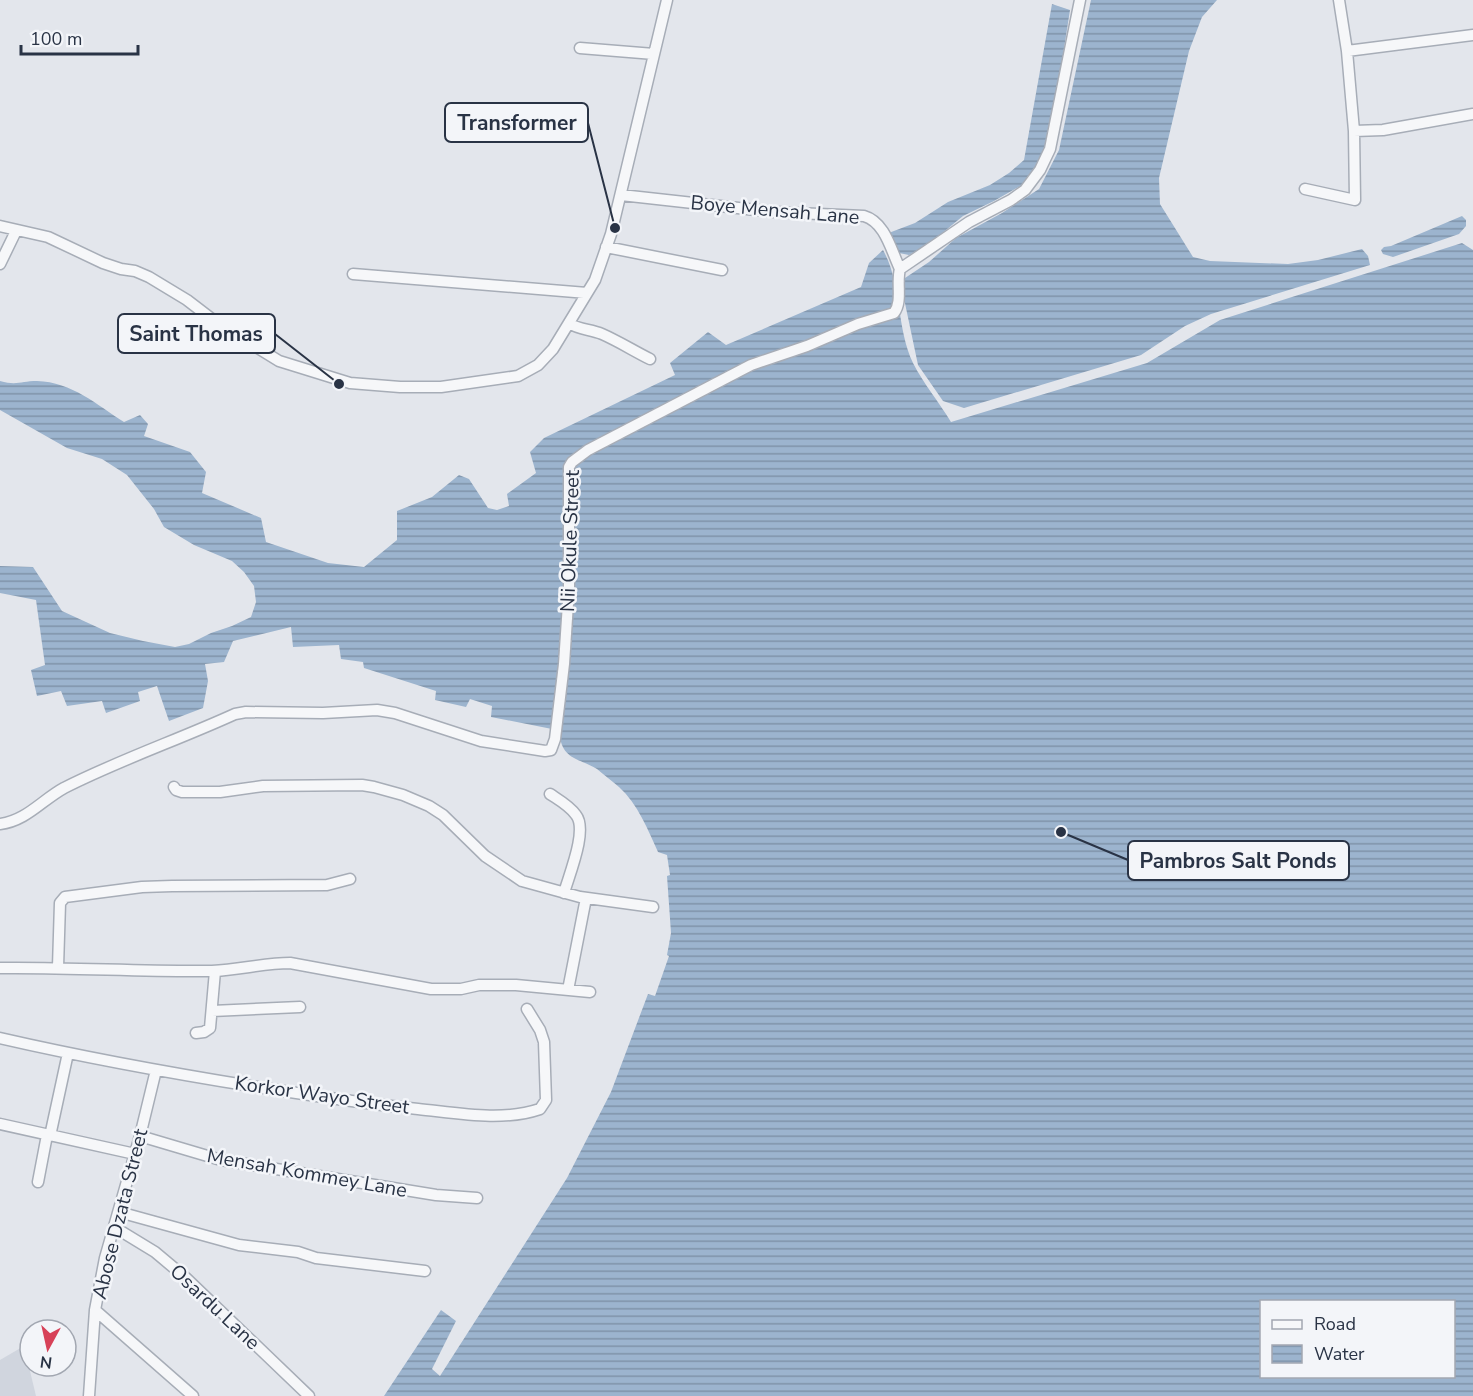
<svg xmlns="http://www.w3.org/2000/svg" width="1473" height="1396" font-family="'Nunito Sans',sans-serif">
	<defs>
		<pattern id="water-rules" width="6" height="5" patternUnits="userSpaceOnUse" patternTransform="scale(1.5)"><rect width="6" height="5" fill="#9cb4ce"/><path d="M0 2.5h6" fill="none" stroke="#7f93a9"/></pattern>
	</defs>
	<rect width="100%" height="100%" fill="#e3e6ec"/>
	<path fill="#d0d5de" d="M24,1346L36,1396H0V1360Z"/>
	<path fill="url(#water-rules)" fill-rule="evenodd" d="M1091,0H1217L1202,17L1189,51L1159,178L1160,204L1193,257L1210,261L1288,264L1318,260L1362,249L1368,256L1370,265L1211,314L1185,326L1141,355L964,408L943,401L918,365L902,289L905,278L929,262L956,238L1002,213L1039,189L1059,150Z
		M1052,4L1070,10L1050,139L1029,181L994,201L963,216L929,244L909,255L894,252L886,234L915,223L948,202L990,185L1009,173L1024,160Z
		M1462,216L1466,220V226L1459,234L1393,257L1383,254L1381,250L1384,247L1391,246Z
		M1462,243L1473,250V1396H384L441,1310L456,1321L432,1369L440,1376L567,1178L611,1092L648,994L655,996L669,956L667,955L671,933L667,876L670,875L667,855L658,852C648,830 638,804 619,787C612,781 604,775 597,769C583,760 566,760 561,742L551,741L552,729L491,717L492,706L470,699L466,707L435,700L436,691L364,668L363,662L341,659L339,645L293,647L291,627L233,641L224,662L205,664L208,681L203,708L169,721L157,686L138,692L140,701L106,713L102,701L67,706L61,691L37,696L31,670L45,665L36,600L0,593V566L33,567L62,611L110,633L143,641L175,647L189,644L211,633L232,626L251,617L256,602L254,586L244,572L232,561L194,545L164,527L154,509L127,475L102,459L67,448L0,410V381C17,386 21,381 37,381C72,382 97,405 124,422L140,415L148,424L144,436L190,452L206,472L202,493L261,518L266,542L328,563L364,567L397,540V511L432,497L459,475L469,479L488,508L497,510L509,506L507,494L536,473L530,452L544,438L675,375L670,363L708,332L726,345L861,287L869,263L883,250C902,284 896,327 913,363C923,383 939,402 951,422L1147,363L1220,320ZM1262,1302H1454V1376H1262Z"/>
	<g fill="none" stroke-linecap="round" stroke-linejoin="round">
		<defs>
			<path id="minor" d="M1339,0L1347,51L1354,131L1383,130L1473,114
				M580,48L654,54
				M1347,51L1473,35
				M1305,189L1355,200L1354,131
				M621,195L774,212L864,216C885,222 891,250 900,269
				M0,226L48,237L103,263L121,269L135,271L149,277L187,300L217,323L279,361L350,383L400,387H441L518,376L538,365L553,349L595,280L611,234L667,0
				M606,247L722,270
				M0,264L16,231
				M353,274L587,293
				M569,323C579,330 590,329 602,334C618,341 634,351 650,359
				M174,787L176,790L182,792H220L263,786L362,785L374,787L403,795L429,806L443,815L485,856L522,881L580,897L653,907
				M550,794C559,800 570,806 576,815C588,830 569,875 564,893
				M0,824C26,821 42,800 64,788C119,760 178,740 235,714L246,712L323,713L377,710L395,713L481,741L545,751L551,750L555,739L564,664L569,588V467L572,462L588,450L751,365L807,346L858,324L894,313C903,301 896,283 900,269L969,222L1011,200L1025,190L1040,170L1050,149L1080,0
				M58,967L60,903L65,897L142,887L172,886L327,885L350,879
				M0,968C71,967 142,972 212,971C239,970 264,963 290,963L431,989H461L479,985H516L590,992
				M568,990L586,898
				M212,1011L300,1007
				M196,1033L204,1032L210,1028L215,971
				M0,1038C87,1058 176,1074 264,1088C315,1096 366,1104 418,1109C457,1113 502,1122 540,1109L546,1100L544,1042L540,1030L527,1009
				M0,1124L135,1154
				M50,1136L68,1053
				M140,1136L221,1160L436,1195L477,1198
				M38,1182L47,1135
				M119,1212L239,1245L298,1252L316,1258L425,1271
				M114,1227L155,1252L186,1278L309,1396
				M95,1310L193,1396
				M89,1396L95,1310L105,1258L140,1136L156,1070"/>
		</defs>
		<use href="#minor" stroke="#a7adb7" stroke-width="13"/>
		<use href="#minor" stroke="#f6f7f9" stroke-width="10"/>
	</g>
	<g text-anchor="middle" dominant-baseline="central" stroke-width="5" stroke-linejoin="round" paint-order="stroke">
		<g font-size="20" fill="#293345" stroke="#f3f5f9">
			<text transform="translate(775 210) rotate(5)">Boye Mensah Lane</text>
			<text transform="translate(570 541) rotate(-88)">Nii Okule Street</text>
			<text transform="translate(322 1095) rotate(8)">Korkor Wayo Street</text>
			<text transform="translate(307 1173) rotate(10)">Mensah Kommey Lane</text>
			<text transform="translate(120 1214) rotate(-76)">Abose Dzata Street</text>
			<text transform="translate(215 1307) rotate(43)">Osardu Lane</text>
		</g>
	</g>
	<path fill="none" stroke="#293345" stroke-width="2" d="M615 228L588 123M339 384L275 334M1061 832L1128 860"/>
	<g fill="#293345" stroke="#f3f5f9" stroke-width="2">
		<circle cx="615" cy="228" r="6"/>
		<circle cx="339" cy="384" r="6"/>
		<circle cx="1061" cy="832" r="6"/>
	</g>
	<g fill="#f3f5f9" stroke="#293345" stroke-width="2">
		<rect x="445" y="103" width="143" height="39" rx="6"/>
		<rect x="118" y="314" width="157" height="39" rx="6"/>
		<rect x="1128" y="841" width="221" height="39" rx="6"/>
	</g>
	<g font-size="21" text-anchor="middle" font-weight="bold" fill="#293345">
		<text x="517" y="130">Transformer</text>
		<text x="196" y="341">Saint Thomas</text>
		<text x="1238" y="868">Pambros Salt Ponds</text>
	</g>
	<rect x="1260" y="1300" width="195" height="78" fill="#f3f5f9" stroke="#a2a7b1" stroke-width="1.5"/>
	<rect x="1272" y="1320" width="30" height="9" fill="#f6f7f9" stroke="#a2a7b1" stroke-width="1.5"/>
	<text x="1314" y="1330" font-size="18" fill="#293345">Road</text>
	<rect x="1272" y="1345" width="30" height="18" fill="url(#water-rules)" stroke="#a2a7b1" stroke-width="1.5"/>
	<text x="1314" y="1360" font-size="18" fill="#293345">Water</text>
	<g transform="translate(48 1348) rotate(188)"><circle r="28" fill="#f3f5f9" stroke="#a2a7b1" stroke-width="1.5"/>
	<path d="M0-4.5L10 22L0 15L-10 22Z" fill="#d74158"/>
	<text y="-9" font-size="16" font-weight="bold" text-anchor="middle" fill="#293345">N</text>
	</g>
	<path d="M21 45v9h117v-9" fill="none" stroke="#293345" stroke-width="3"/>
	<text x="30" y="45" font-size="18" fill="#293345" stroke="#f3f5f9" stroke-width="4.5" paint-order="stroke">100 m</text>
</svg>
